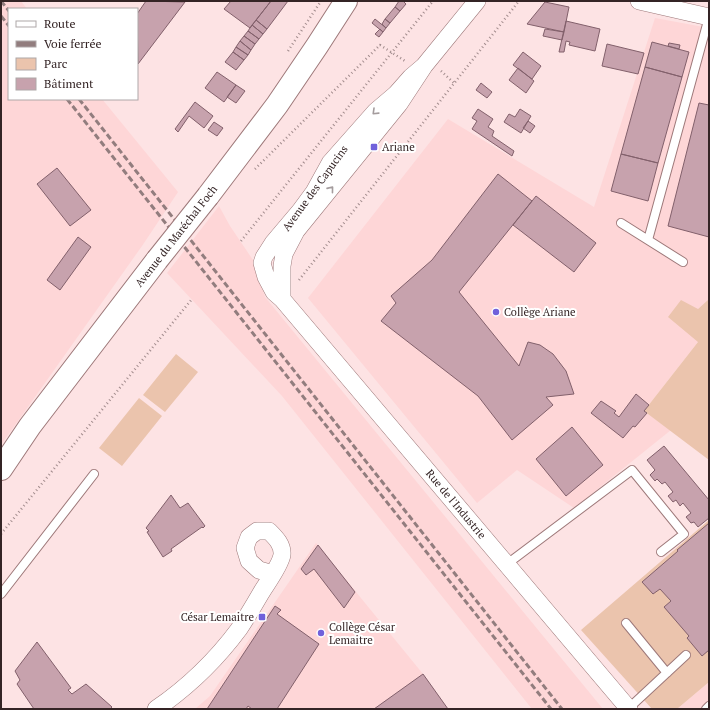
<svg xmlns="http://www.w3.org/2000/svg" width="710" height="710" font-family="'PT Serif',serif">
	<rect width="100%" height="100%" fill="#fde3e4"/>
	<path fill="#fed6d7" d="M1,1H21L27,9H9V99H102L178,192L142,246L1,445Z
		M655,18L709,28V299L698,309V342L644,411L671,430L574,508L517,470L477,503L308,298L448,119L594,207Z
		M219,206L230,226L253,260L265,297L603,709H532L282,396L167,273Z
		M316,543L423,674L448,709H195L210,696Z
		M709,682V709H677Z"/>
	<path fill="#ebc4ad" d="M709,299V460L644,411L698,342L668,317L681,300L698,309Z
		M176,354L198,372L165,412L143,395Z
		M139,398L162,416L122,466L99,448Z
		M709,520V682L677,709H652L581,630Z"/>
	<path fill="#c7a2ad" stroke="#82606b" d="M146,1L185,2L138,64L137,14Z
		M231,1H271L250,28L224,9Z
		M271,1H288L267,29L256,20Z
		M399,1H403L406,4L400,11L395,7Z
		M545,2L569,7L564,32L527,24Z
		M395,7L400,11L390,23L385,19Z
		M375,19L386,28L383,32L372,23Z
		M385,19L390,23L386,28L382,24Z
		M256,20L267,29L263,34L252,25Z
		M566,21L600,29L595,51L569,45L570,42L566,41L564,52H559Z
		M252,25L263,34L259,39L248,31Z
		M380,29L383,32L379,37L375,34Z
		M545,29L564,32L562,40L543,36Z
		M248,31L259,39L255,44L244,36Z
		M244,36L255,44L251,50L240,41Z
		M240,41L251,50L248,55L236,47Z
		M652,42L689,52L682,77L645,67Z
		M669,43L680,45L679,49L668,46Z
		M607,44L644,53L638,74L602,66Z
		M236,47L248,55L244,60L233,52Z
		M233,52L244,60L236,70L225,62Z
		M523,52L541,66L532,79L513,65Z
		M645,67L682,77L658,163L621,154Z
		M518,68L534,81L526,93L509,80Z
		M217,72L236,85L224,102L205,88Z
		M481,83L492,92L487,98L476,90Z
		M236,85L245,91L236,103L227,97Z
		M195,102L213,116L204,128L189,116L178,132L175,129Z
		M699,103L709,105V237L668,226Z
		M478,109L493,119L488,127L494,131L492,136L514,151L512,156L472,129L477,121L472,118Z
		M520,109L531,116L521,133L504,122L509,114L515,117Z
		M528,121L535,126L530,133L523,128Z
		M214,122L223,128L217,136L208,130Z
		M621,154L658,163L648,201L611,191Z
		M57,168L91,210L70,226L37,184Z
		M498,174L532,201L459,292L519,366L528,342L540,345L553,354L566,371L574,394L546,397L553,405L512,440L478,396L381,321L396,303L391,296L432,260Z
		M536,196L596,243L574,272L513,225Z
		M78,237L91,247L60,290L47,280Z
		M636,394L649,405L644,411L647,413L635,427L633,426L623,438L591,413L601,401L616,411L614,413L619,417Z
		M572,427L603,465L566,496L536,459Z
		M664,446L709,500V518L698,527L694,522L691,523L686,517L691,513L683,503L680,506L676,500L673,502L668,496L673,492L665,482L662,484L657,479L655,481L650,475L655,470L647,460Z
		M171,495L180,508L188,503L205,526L203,528L202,527L171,549L172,551L163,557L147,532L149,531L146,528Z
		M709,523V650L702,656L687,638L689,636L664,607L671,601L660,589L653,594L642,582L678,551L677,550Z
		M318,545L355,592L344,608L314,569L306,575L301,569Z
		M275,606L281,610L277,614L319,644L277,709H252L248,706L246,709H207Z
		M37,642L71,688L68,690L72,694L86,684L112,707L110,709H34L17,684L20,680L15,671Z
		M423,674L448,709H374Z"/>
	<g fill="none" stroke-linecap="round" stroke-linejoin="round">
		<defs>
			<path id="lane" d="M621,223L683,262
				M648,240L709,17
				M507,564L632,470L684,534L661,552
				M1,594L94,474
				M626,623L667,673
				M629,708L686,655
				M706,709L709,706"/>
			<path id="street" d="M639,1L709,17
				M424,66L411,77L396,94L376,111L330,163L314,192L300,211L273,243L264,257L262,263L266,277L274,292L282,299L629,709
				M282,299V266L284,254L296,231L399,104L424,66L477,1
				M156,709C188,687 216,660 239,629C247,617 254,605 261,593C267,583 280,566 282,555C283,545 276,538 269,531H257L249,537L245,548L249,561L259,570L273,574"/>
			<path id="primary" d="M208,196L277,105L317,46L346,1
				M1,469L30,426L157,260"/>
		</defs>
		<use href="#lane" stroke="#9d7879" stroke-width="10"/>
		<use href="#street" stroke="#9d7879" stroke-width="18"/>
		<use href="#primary" stroke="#9d7879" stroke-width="24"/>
		<path stroke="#a28c8d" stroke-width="2.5" stroke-dasharray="1 3" stroke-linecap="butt" d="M288,51L321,1
			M441,71L454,83
			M255,169L380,45L405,61
			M241,241L433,1
			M299,280L519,1
			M1,534L192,299"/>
		<use href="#lane" stroke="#fff" stroke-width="8"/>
		<use href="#street" stroke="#fff" stroke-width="17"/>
		<use href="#primary" stroke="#fff" stroke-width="22"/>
		<path stroke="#927d7e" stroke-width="3" stroke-dasharray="6 3" stroke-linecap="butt" d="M1,1L9,11
			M1,16L9,26
			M67,99L551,709
			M79,99L562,709"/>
		<defs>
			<path id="primary-bridge" d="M157,260L208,196"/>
		</defs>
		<use href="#primary-bridge" stroke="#9d7879" stroke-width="24" stroke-linecap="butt"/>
		<use href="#primary-bridge" stroke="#fff" stroke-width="22"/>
	</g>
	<defs><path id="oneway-chevron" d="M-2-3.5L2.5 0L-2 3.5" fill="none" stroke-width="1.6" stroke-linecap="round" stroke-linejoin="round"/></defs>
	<g stroke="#a49c9d">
		<use href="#oneway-chevron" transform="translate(375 112) rotate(136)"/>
		<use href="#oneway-chevron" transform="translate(331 189) rotate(-51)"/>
	</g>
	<g fill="#7061db" stroke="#fff" stroke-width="1.5">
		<rect x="370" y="143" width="8" height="8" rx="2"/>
		<circle cx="496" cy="312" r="4"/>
		<rect x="258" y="613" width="8" height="8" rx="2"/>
		<circle cx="321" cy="633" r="4"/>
	</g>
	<g text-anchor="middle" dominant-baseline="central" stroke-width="4" stroke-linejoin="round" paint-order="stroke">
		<g font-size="11" fill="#342425" stroke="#fff" text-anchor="start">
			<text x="382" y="147">Ariane</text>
			<text x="504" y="312">Collège Ariane</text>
			<text x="254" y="617" text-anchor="end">César Lemaitre</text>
			<text x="329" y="627">Collège César<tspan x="329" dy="13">Lemaitre</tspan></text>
		</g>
		<g font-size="11" fill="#342425" stroke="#fff">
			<text transform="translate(315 188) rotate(-54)">Avenue des Capucins</text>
			<text transform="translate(176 236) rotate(-52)">Avenue du Maréchal Foch</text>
			<text transform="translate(456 504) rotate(50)">Rue de l'Industrie</text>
		</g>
	</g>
	<rect width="710" height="710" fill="none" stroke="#342425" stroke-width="4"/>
	<rect x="8" y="8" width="130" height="92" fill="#ffffff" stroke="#aea7a8"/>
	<rect x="16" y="21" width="20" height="6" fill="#ffffff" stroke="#aea7a8"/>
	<text x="44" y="28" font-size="12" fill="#342425">Route</text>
	<rect x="16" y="41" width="20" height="6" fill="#927d7e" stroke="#aea7a8"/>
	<text x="44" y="48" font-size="12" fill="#342425">Voie ferrée</text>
	<rect x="16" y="58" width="20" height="12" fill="#ebc4ad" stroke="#aea7a8"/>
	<text x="44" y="68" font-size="12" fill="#342425">Parc</text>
	<rect x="16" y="78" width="20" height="12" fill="#c7a2ad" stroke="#aea7a8"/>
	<text x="44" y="88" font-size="12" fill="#342425">Bâtiment</text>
</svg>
